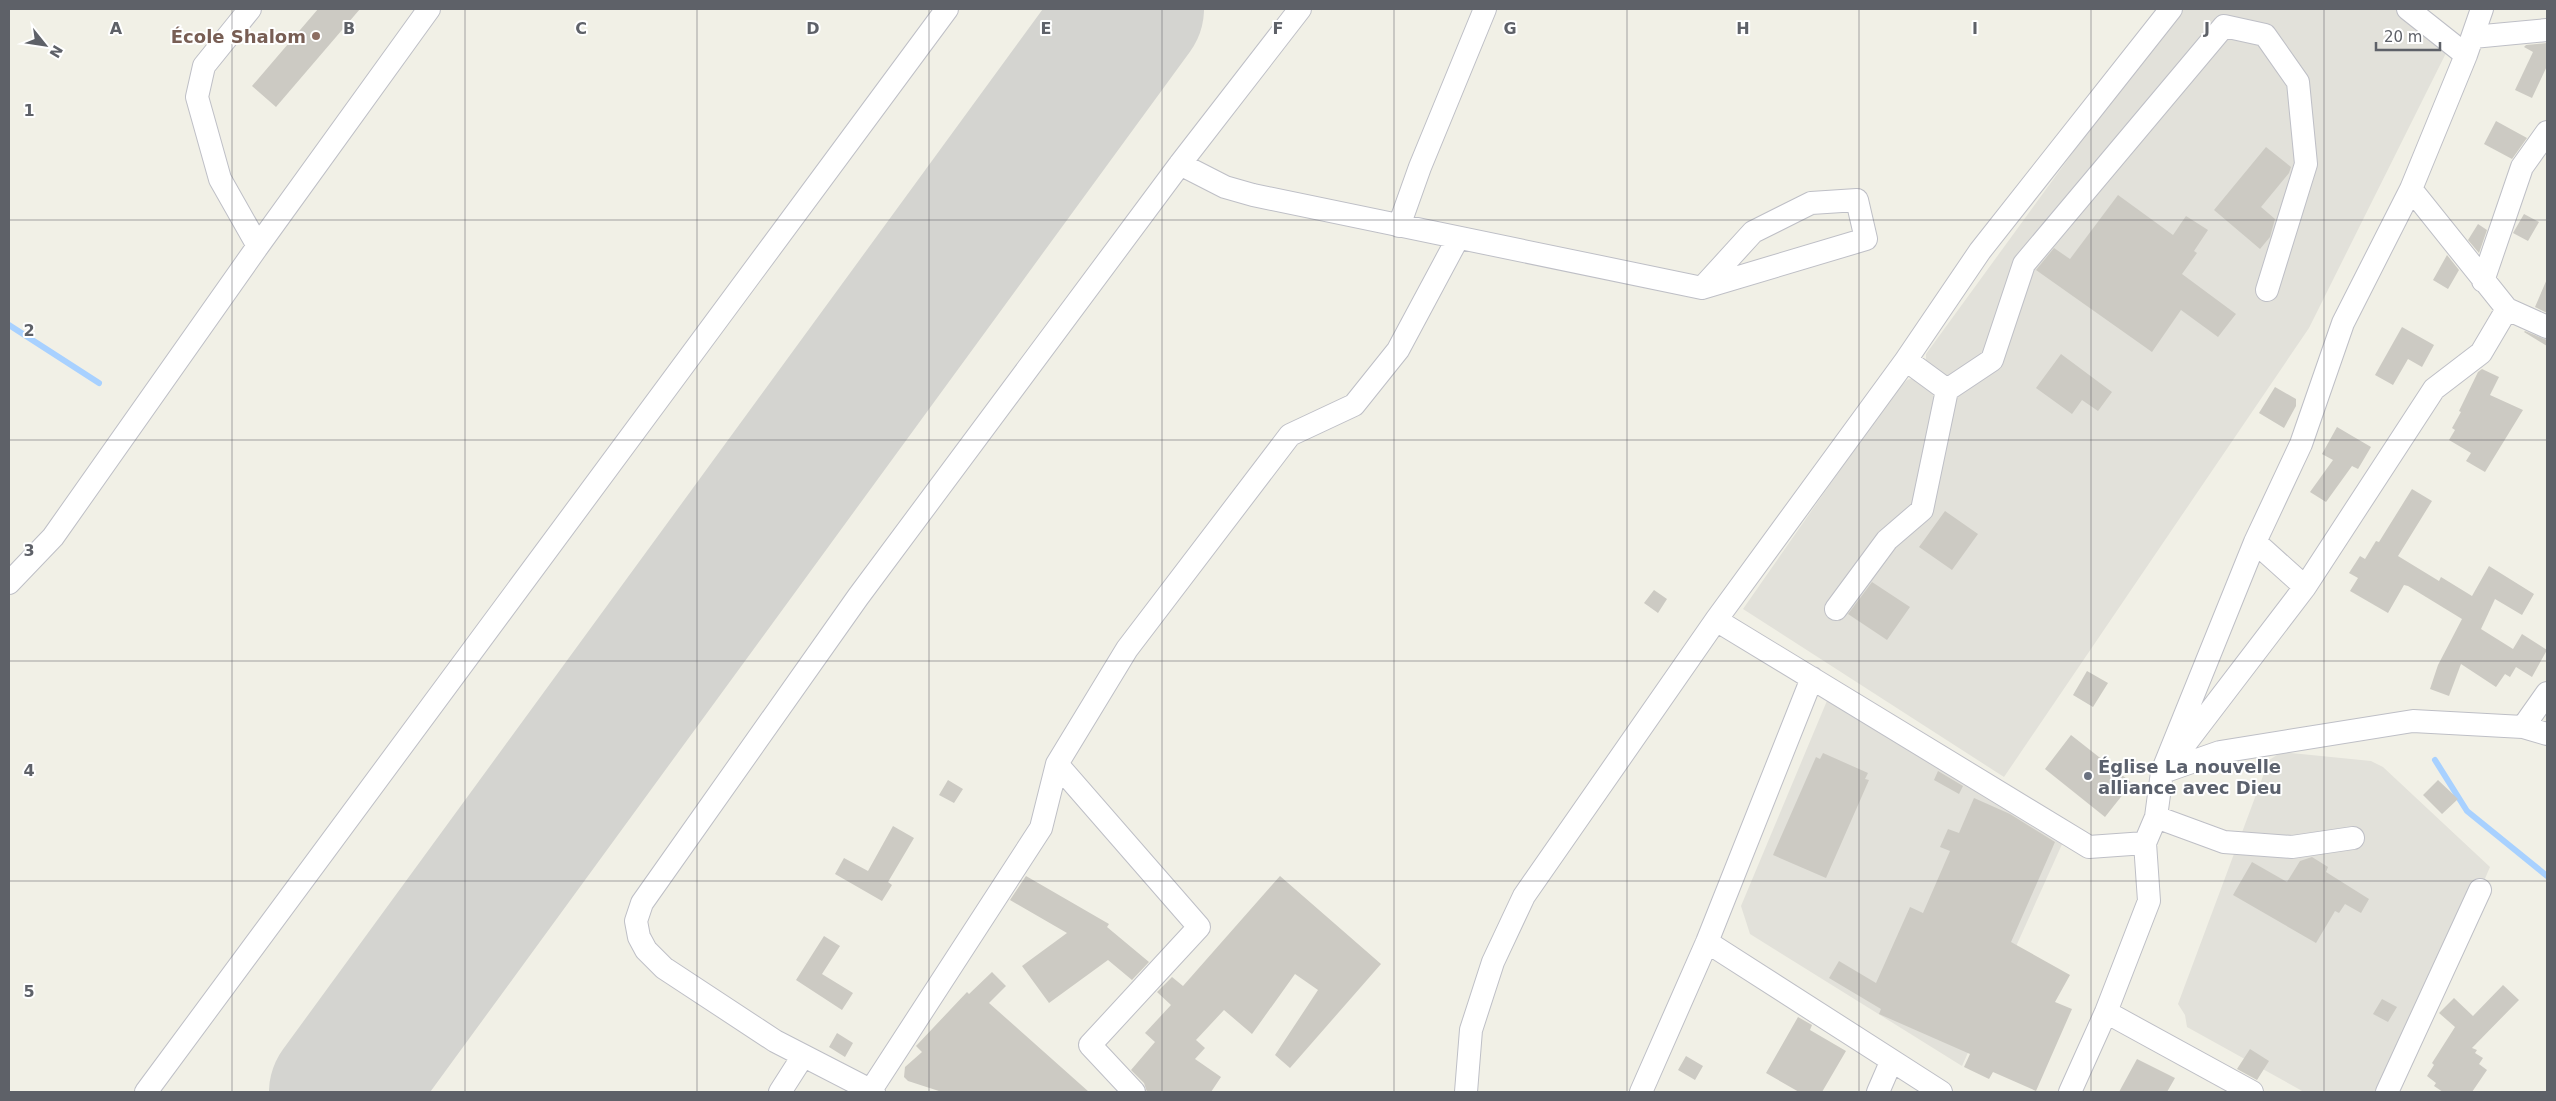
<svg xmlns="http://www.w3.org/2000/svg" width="2556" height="1101" font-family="'DejaVu Sans',sans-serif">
	<rect width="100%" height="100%" fill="#f1f0e6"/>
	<path fill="#e2e1da" d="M2181,9H2397L2448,49L2309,328L2004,777L1743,609L1893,394L1907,380L1926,374V354L2157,37Z
		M1829,696L2068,831L1962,1066L1750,934L1741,906Z
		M2282,752L2371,761L2383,767L2490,867L2392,1092H2304L2187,1027L2185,1015L2178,1004L2269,760Z"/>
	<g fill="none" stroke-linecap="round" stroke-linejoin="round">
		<path stroke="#a8d1ff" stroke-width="6" d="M9,325L99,383
			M2435,760L2467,811L2547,876"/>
		<path stroke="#d4d4d0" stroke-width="144" d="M341,1092L1132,9"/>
	</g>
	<path fill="#cccac3" d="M318,9H360L276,107L252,86Z
		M2547,43V66L2532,98L2515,90L2533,52L2524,47L2526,45Z
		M2496,121L2527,138L2512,159L2484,144Z
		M2266,147L2291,167L2289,173L2261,207L2275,219L2270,237L2260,249L2214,210Z
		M2118,195L2173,235L2186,216L2208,230L2194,251L2197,253L2182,274L2236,314L2218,337L2181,310L2152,352L2036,270L2054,248L2070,259Z
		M2524,214L2539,222L2528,241L2513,233Z
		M2478,224L2487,230L2479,253L2468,240Z
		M2447,255L2459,270L2448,289L2433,280Z
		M2547,279V313L2535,307Z
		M2402,327L2434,345L2422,367L2408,359L2393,385L2375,375Z
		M2525,331L2547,340V346L2524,332Z
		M2061,354L2112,392L2098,411L2082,400L2072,414L2036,388Z
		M2482,369L2499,377L2490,395L2523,410L2485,472L2466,461L2471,453L2449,440L2455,430L2452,428L2461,412L2459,411L2478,372Z
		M2275,387L2296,399V406L2284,428L2259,413Z
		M2337,427L2371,447L2358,469L2352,466L2326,502L2310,492L2333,460L2322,454Z
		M2412,489L2432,501L2398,556L2439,581L2441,577L2472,596L2489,566L2534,594L2522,615L2495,599L2481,629L2513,649L2522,634L2547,650L2532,677L2516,667L2510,677L2505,674L2496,687L2461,664L2449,696L2430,689L2438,665L2462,619L2408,586L2404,585L2388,613L2350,591L2358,578L2349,573L2360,556L2365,559L2376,541L2379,542Z
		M1945,511L1978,534L1952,570L1919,547Z
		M1872,582L1910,607L1887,640L1848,614Z
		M1654,590L1667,599L1658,613L1644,603Z
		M2087,671L2108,683L2093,707L2073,695Z
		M2071,735L2132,783L2105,817L2045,769Z
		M1823,753L1868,773L1865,779L1869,780L1826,878L1773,855L1816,757L1820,759Z
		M1938,771L1963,786L1959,794L1934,780Z
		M948,780L963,789L954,803L939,795Z
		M2438,780L2458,799L2442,814L2423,795Z
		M1974,798L2010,814L2055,842L2011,942L2070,975L2055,1002L2072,1009L2036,1091L1993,1072L1989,1079L1964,1067L1970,1054L1879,1014L1881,1009L1829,978L1839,961L1876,983L1910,907L1923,913L1950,851L1940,847L1948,829L1959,833Z
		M893,826L914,838L888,882L892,885L882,901L835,874L844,858L868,871Z
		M2312,857L2328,867L2326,872L2369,899L2361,913L2345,904L2339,913L2335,911L2316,943L2233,895L2252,862L2287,882L2300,861Z
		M1026,876L1109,924L1107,927L1149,962L1132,980L1108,960L1049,1003L1022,966L1067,933L1010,900Z
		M1280,876L1381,964L1290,1068L1275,1055L1318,990L1295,974L1252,1034L1224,1010L1196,1040L1205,1048L1195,1059L1221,1077L1211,1092H1147L1144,1083L1131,1070L1155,1042L1145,1033L1171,1005L1157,992L1172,977L1183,986Z
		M824,936L840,946L822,974L853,993L842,1010L796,980Z
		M992,972L1006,986L989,1003L1089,1092H942L908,1081L904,1077L905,1067L922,1052L916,1046L967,992L969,994Z
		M2503,985L2519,1000L2472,1048L2477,1050L2475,1053L2483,1058L2479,1064L2487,1070L2472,1092H2443L2434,1086L2436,1083L2427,1076L2434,1065L2432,1063L2455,1027L2439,1013L2454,998L2473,1016Z
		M2382,999L2397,1007L2388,1022L2373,1014Z
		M1798,1017L1812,1025L1810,1030L1846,1051L1822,1092H1799L1766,1073Z
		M837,1033L853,1043L845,1057L829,1047Z
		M2250,1049L2269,1061L2257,1080L2237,1069Z
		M1686,1056L1703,1066L1695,1080L1678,1070Z
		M2137,1059L2175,1078L2167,1092H2119Z"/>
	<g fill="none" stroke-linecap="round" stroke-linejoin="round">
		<defs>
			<path id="minor" d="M250,9L204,66L197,97L220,179L258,246
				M2408,9L2466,55
				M2473,37L2547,30
				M1180,164L1225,187L1253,195L1702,288L1866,239L1857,200L1811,203L1753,232L1702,288
				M2411,189L2507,309L2547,327
				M1399,226L1420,167L1485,9
				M2483,281L2522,167L2547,132
				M1906,360L1947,390L1992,360L2024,264L2224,26L2265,35L2298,82L2306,164L2267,290
				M2255,542L2305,587
				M9,583L53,537L258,246L429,9
				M1836,609L1887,540L1922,510L1947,390
				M1716,620L2089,847L2145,843
				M2523,727L2547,693
				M2176,756L2305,587L2434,389L2481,353L2507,309
				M1057,764L1199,927L1090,1045L1134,1092
				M2163,772L2220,752L2413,721L2523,727L2547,734
				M2156,817L2224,842L2292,847L2353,838
				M1707,942L1941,1092
				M2106,1012L2252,1092
				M871,1090L1041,828L1057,764L1127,649L1290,435L1354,405L1398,350L1458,238
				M146,1092L947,9
				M780,1092L803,1056
				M874,1092L775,1041L664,968L646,950L639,937L636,921L642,903L858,597L1180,164L1300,9
				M1466,1092L1471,1030L1493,962L1524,896L1716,620L1906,360L1980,251L2171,9
				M1641,1092L1707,942L1812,678
				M1878,1092L1891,1062
				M2070,1092L2106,1012L2149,901L2145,843L2156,817L2162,772L2255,542L2301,444L2343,323L2411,189L2466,55L2482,9
				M2387,1092L2480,890"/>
		</defs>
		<use href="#minor" stroke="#bebfc6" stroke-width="24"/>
		<use href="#minor" stroke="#fff" stroke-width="22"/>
	</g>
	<path fill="none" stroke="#5e6168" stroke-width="1" stroke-opacity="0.55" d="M232,9V1092M465,9V1092M697,9V1092M929,9V1092M1162,9V1092M1394,9V1092M1627,9V1092M1859,9V1092M2091,9V1092M2324,9V1092M9,220H2547M9,440H2547M9,661H2547M9,881H2547"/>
	<circle fill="#8d6e63" stroke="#fff" stroke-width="2" cx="316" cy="36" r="5"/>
	<circle fill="#6b7280" stroke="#fff" stroke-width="2" cx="2088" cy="776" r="5"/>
	<g text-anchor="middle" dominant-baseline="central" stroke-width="4" stroke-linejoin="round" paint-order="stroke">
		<g font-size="18" font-weight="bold" fill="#785e54" stroke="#fff" text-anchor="end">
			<text x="306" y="36">École Shalom</text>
		</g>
		<g font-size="18" font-weight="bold" fill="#5b616d" stroke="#fff" text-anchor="start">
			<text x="2098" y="766">Église La nouvelle<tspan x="2098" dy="21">alliance avec Dieu</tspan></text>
		</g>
	</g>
	<g font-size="16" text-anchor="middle" font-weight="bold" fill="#5e6168" stroke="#fff" stroke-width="4" stroke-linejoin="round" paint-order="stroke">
		<text x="116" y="34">A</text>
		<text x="349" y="34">B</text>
		<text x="581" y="34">C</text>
		<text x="813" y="34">D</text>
		<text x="1046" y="34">E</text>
		<text x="1278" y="34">F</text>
		<text x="1510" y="34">G</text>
		<text x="1743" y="34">H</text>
		<text x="1975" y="34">I</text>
		<text x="2207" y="34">J</text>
		<text x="29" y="116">1</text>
		<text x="29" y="336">2</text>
		<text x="29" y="556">3</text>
		<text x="29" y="776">4</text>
		<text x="29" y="997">5</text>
	</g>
	<rect width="2556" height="1101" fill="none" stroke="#5e6168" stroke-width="20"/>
	<g transform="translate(45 45) rotate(120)" stroke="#ffffff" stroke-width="4" paint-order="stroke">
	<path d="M0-4L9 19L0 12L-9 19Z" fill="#5e6168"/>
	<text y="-8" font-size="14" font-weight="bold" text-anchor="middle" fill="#5e6168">N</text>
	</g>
	<path d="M2376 42v8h64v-8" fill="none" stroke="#5e6168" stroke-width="2.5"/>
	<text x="2384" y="42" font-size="15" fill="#5e6168" stroke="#ffffff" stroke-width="4" paint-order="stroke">20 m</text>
</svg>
